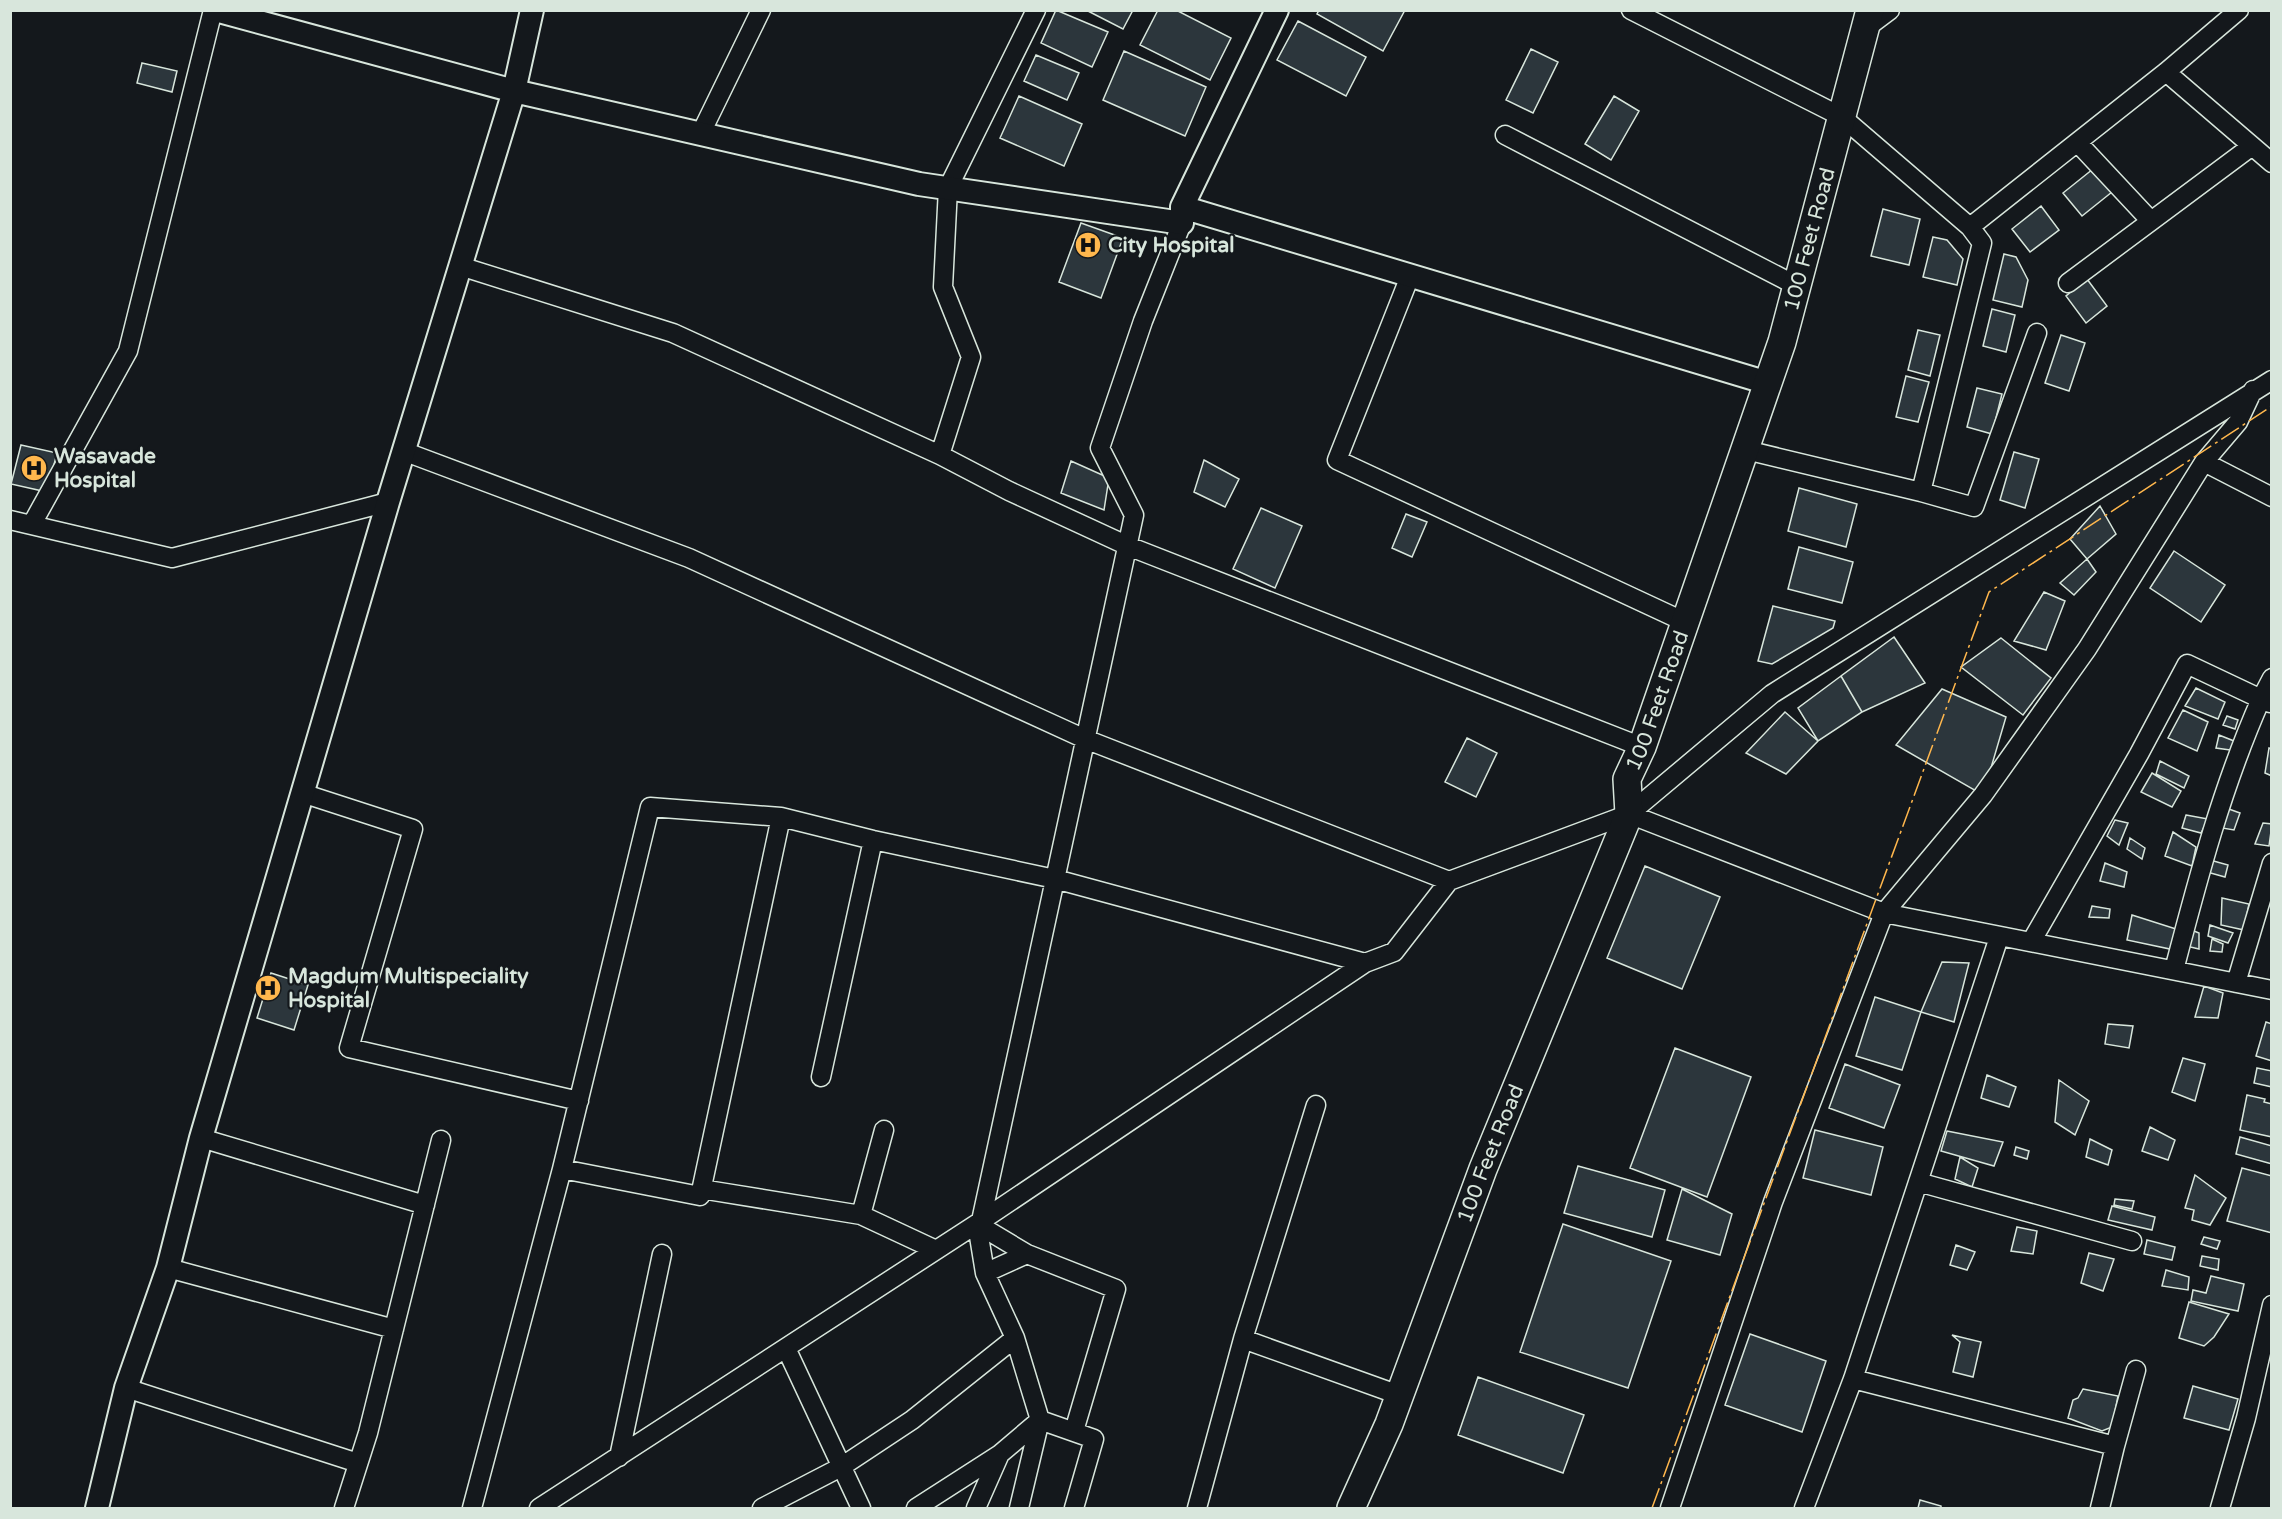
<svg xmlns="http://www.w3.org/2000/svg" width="2282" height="1519" font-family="'Varela Round',sans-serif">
	<rect width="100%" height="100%" fill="#14181c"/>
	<path fill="#2c363c" stroke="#d8e6dc" stroke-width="1.5" d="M1056,10L1108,32L1092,67L1041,43Z
		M1086,10H1133L1123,29Z
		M1158,10H1176L1231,38L1210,80L1140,45Z
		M1319,10H1405L1383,51L1317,14Z
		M1298,21L1366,57L1346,96L1277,60Z
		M1531,49L1558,62L1533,113L1506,100Z
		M1124,51L1206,87L1185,136L1103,100Z
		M1036,55L1079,73L1067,100L1024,81Z
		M142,63L177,71L172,92L137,83Z
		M1019,96L1082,124L1064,166L1000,138Z
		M1614,96L1639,111L1611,160L1585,144Z
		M2093,169L2112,192L2082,216L2063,193Z
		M2041,206L2059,230L2030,252L2012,229Z
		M1883,209L1920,219L1909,265L1871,256Z
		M1081,223L1123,238L1101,298L1059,282Z
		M1933,237L1947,240L1963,259L1957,285L1923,277Z
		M2004,254L2016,257L2028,280L2022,307L1993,300Z
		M2087,279L2107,306L2086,323L2066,296Z
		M1992,309L2015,315L2006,352L1983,346Z
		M1918,330L1940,335L1930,376L1908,370Z
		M2061,335L2085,343L2069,391L2045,383Z
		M1906,376L1929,382L1918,422L1896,417Z
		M1977,388L2002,394L1992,434L1967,427Z
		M21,445L57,453L47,492L11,484Z
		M2014,452L2039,459L2025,508L2000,500Z
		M1204,460L1239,479L1225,507L1194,492Z
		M1071,461L1109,478L1104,510L1061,493Z
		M1799,488L1857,504L1846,547L1788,531Z
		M2100,506L2116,534L2087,559L2070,539Z
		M1261,508L1302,526L1275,588L1233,569Z
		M1406,514L1427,522L1412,557L1392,548Z
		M1799,547L1853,562L1842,603L1788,589Z
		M2174,551L2225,585L2201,622L2150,588Z
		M2087,559L2096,572L2074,595L2060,583Z
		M2044,592L2065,601L2046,650L2014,641Z
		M1773,606L1835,621L1833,628L1772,664L1758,661Z
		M1894,637L1925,683L1862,712L1841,676Z
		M2001,638L2051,678L2023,715L1961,667Z
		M1841,676L1862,712L1818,741L1798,708Z
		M2196,688L2225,702L2218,719L2185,706Z
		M1942,689L2006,717L1983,795L1896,745Z
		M2183,710L2208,722L2197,751L2168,738Z
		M1785,712L1818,741L1786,774L1746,753Z
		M2227,716L2238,720L2235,729L2223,725Z
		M2219,735L2234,741L2230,750L2216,748Z
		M1467,738L1497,753L1476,797L1445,782Z
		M2269,748L2272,749V776L2265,773Z
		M2160,761L2189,776L2184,788L2156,774Z
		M2152,773L2181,791L2172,807L2141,792Z
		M2226,808L2240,813L2234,830L2222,828Z
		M2186,815L2208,819L2201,833L2182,828Z
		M2115,820L2128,823L2119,845L2107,836Z
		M2263,823L2272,824L2269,846L2255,844Z
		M2173,832L2196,847L2192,866L2165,856Z
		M2130,838L2145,848L2142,859L2127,849Z
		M2210,860L2228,865L2225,877L2207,872Z
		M2105,863L2127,872L2124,887L2100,881Z
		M1645,866L1720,897L1682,989L1607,958Z
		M2222,898L2249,904L2244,930L2221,925Z
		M2092,906L2110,909L2109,918L2089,917Z
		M2132,915L2176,929L2170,949L2127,940Z
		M2210,925L2233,933L2228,943L2208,936Z
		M2189,929L2199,933V949L2186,946Z
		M2212,939L2223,944L2222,952L2210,951Z
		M1942,962L1969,963L1954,1022L1921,1012Z
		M271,973L308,985L294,1030L257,1018Z
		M2204,986L2223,993L2218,1018L2195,1017Z
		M1875,997L1921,1012L1902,1070L1856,1056Z
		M2266,1022L2272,1024V1061L2256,1056Z
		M2108,1024L2133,1026L2129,1048L2105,1044Z
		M1675,1048L1751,1077L1707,1197L1630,1168Z
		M2183,1058L2205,1064L2195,1101L2172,1092Z
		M1845,1064L1900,1085L1884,1128L1829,1108Z
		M2257,1068L2272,1071V1087L2254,1083Z
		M1987,1075L2016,1087L2009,1107L1981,1098Z
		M2059,1080L2089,1101L2075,1135L2055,1122Z
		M2247,1095L2265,1099L2264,1102L2272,1104V1137L2240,1130Z
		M2150,1127L2175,1140L2168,1160L2142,1151Z
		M1815,1130L1883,1147L1871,1195L1803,1178Z
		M1947,1131L2003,1142L1994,1166L1941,1151Z
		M2240,1137L2272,1146V1164L2236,1154Z
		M2090,1139L2112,1150L2108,1165L2086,1157Z
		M2016,1147L2029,1151L2027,1159L2014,1155Z
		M1960,1157L1978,1168L1972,1187L1955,1179Z
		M1578,1166L1665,1190L1652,1237L1564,1213Z
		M2242,1168L2272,1176V1233L2227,1221Z
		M2195,1175L2226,1198L2210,1225L2192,1220L2194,1210L2185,1208Z
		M1682,1189L1732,1214L1720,1255L1667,1240Z
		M2115,1199L2134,1201L2132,1209L2114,1205Z
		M2112,1206L2155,1217L2152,1230L2108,1220Z
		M1563,1224L1671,1261L1628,1388L1520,1352Z
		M2017,1227L2037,1231L2033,1254L2011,1251Z
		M2204,1237L2220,1241L2217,1249L2201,1244Z
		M2147,1240L2175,1247L2172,1260L2144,1254Z
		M1956,1245L1975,1252L1967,1270L1950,1265Z
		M2089,1253L2114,1259L2103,1291L2081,1283Z
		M2202,1256L2219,1259L2218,1270L2200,1266Z
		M2166,1270L2189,1277L2188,1290L2162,1286Z
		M2211,1276L2244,1284L2238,1311L2191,1301L2193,1290L2206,1293Z
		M2189,1302L2229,1314L2214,1337L2204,1346L2179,1338Z
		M1750,1334L1826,1361L1802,1432L1725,1405Z
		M1952,1335L1981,1342L1973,1377L1953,1372L1960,1342Z
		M1478,1377L1584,1415L1563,1473L1458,1435Z
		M2193,1386L2238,1399L2229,1430L2184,1418Z
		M2083,1389L2118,1396L2112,1427L2102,1431L2068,1418L2073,1400L2078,1398Z
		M1920,1500L1941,1506V1508H1918Z"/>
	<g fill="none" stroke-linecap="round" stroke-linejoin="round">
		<defs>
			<path id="minor" d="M1631,10L1842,117L1970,227L2166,72L2239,10
				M1866,28L1890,10
				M2166,72L2272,163
				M701,133L761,10
				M1505,135L1797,286
				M2078,143L2150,220
				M460,266L673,333L940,455L1009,491L1128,546L1642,747
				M1410,276L1337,460L1685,622
				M2068,283L2252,146
				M1746,450L1921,492L1982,243L1970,227
				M403,451L689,558L1085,739L1449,881
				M940,455L971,357L943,287L948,188L1036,10
				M2204,462L2272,497
				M1921,492L1974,507L2037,333
				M10,520L172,558L388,502
				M32,524L128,351L213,10
				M2270,703L2261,699L2272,678
				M302,793L413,829L349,1048L579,1101
				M1629,814L1884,913L2272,990
				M2031,942L2139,754L2187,664L2261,699C2222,787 2198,878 2174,970
				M2236,983L2272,863
				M821,1077L873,840
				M201,1138L425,1205
				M562,1169L700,1196L781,817
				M1918,1182L2132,1241
				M701,1189L861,1215L936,1250
				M861,1215L884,1130
				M981,1221L1134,515L1100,448L1143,321L1182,223
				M977,1224L1027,1254
				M168,1268L394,1329
				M985,1273L1027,1254L1116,1289L1074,1431
				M1243,1339L1399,1395
				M786,1348L861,1508
				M1853,1379L2115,1446L2100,1508
				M126,1388L358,1463
				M2115,1446L2136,1370
				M619,1457L662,1254
				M344,1508L368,1433L441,1140
				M472,1508L562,1169L650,807L781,817L873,840L1055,879L1365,963
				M539,1508L981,1221L1365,963L1394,952L1449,881L1629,814L1772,694L2272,380
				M762,1508L841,1467L912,1420L1015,1338
				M916,1508L1000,1454L1040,1420L1015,1338L985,1273L977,1224
				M976,1508L999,1456
				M1019,1508L1040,1420L1094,1439L1074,1508
				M1197,1508L1243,1339L1316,1105
				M1670,1508L1773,1202L1884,913L1983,795L2087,649L2204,462L2238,422L2253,390
				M1804,1508L1853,1379L1999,937
				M2220,1508L2246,1418L2272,1305"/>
			<path id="tertiary" d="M215,10L514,91L919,184L1182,223V207L1277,10
				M1182,207L1768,383
				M97,1508L126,1388L168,1268L201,1138L388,502L514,91L532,10"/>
			<g id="secondary">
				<path id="s1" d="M1351,1508L1389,1424L1483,1169L1629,814L1627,779L1642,747L1782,342L1870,10"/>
			</g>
		</defs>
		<use href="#minor" stroke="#d8e6dc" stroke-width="21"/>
		<use href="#tertiary" stroke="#d8e6dc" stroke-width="26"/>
		<use href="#secondary" stroke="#d8e6dc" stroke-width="30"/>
		<use href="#minor" stroke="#14181c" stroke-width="18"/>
		<use href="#tertiary" stroke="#14181c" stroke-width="22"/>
		<use href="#secondary" stroke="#14181c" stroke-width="27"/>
		<path stroke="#ffb74d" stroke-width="1.5" stroke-dasharray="21 4.5 3 4.5" stroke-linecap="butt" d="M1652,1508L1989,592L2272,406"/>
	</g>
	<defs>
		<symbol id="hospital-disc" viewBox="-11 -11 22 22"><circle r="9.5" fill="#ffb74d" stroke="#14181c"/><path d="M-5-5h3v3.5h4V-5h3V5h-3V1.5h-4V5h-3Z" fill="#111"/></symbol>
	</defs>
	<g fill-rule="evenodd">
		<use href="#hospital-disc" x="1073" y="230" width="30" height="30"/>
		<use href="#hospital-disc" x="19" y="453" width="30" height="30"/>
		<use href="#hospital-disc" x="253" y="973" width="30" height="30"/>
	</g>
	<g text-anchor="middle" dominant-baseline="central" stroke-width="4.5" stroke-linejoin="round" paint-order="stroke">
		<g font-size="21" fill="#d8e6dc" stroke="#14181c">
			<text stroke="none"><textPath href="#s1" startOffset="1353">100 Feet Road</textPath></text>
			<text stroke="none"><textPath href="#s1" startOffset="867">100 Feet Road</textPath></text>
			<text stroke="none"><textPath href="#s1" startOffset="381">100 Feet Road</textPath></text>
		</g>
		<g font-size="21" font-weight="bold" fill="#d8e6dc" stroke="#14181c" text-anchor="start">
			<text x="1108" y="245">City Hospital</text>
			<text x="54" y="456">Wasavade<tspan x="54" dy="24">Hospital</tspan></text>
			<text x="288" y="976">Magdum Multispeciality<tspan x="288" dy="24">Hospital</tspan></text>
		</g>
	</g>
	<rect width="2282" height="1519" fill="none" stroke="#d8e6dc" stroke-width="24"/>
</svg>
